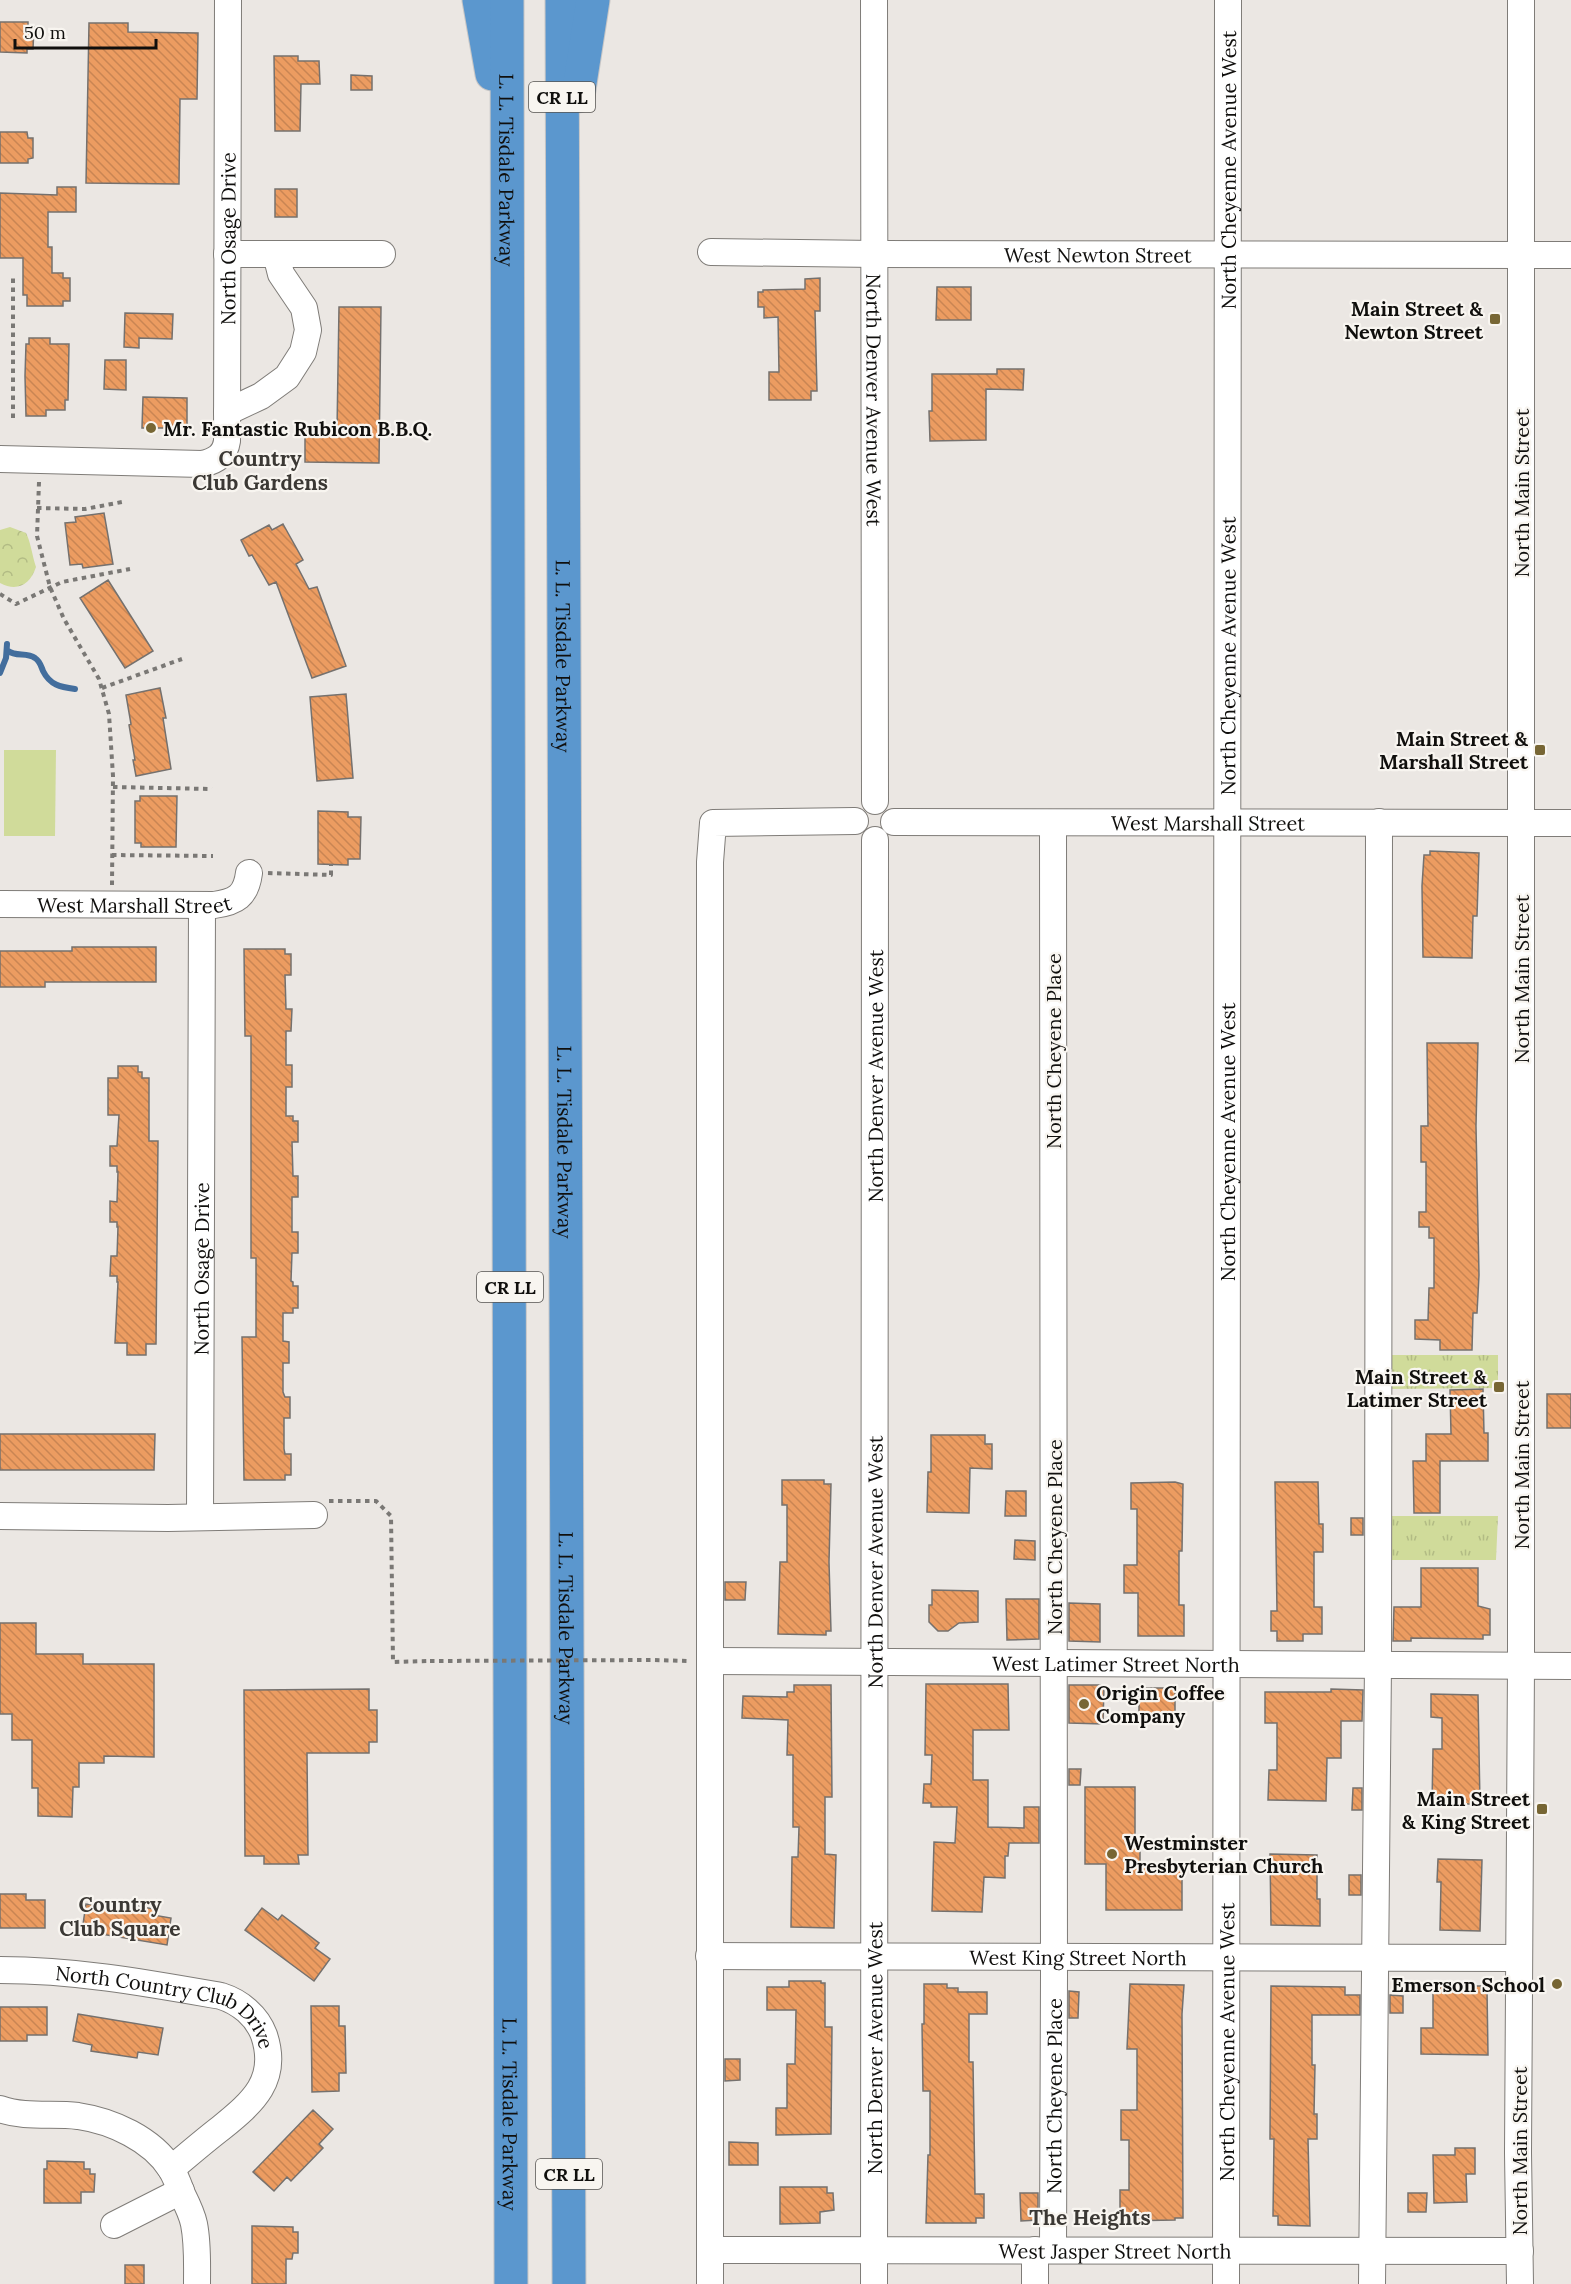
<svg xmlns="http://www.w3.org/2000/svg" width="1571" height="2284" font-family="Lora,serif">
	<defs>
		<pattern id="grass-tufts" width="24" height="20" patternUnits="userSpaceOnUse" patternTransform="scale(1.5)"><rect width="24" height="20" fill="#d0db9a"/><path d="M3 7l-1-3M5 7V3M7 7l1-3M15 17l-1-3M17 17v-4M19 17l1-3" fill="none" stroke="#b2bb84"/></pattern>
		<pattern id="park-crowns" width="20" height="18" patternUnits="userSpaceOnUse" patternTransform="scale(1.5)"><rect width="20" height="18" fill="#d0db9a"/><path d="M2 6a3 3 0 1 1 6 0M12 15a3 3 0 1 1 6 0" fill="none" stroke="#b2bb84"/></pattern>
		<pattern id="building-back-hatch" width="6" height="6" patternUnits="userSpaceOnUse" patternTransform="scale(1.5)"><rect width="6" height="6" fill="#ec9c61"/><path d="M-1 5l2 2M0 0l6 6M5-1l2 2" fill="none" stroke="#c98553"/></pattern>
	</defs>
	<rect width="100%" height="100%" fill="#ebe7e3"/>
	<path fill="url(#grass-tufts)" d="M1387,1355H1498V1388L1386,1389Z
		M1386,1516H1498L1496,1560H1383Z"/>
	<path fill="url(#park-crowns)" d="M10,527L26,533C31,543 32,555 36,567C30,585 17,592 0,583V530Z"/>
	<path fill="#d0db9a" d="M4,750H56L55,836H4Z"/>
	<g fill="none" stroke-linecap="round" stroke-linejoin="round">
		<path stroke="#436e9d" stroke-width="6" d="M8,651C16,657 27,652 35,658C40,661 41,666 43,671C50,685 60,687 75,689
			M0,673L6,658L7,644"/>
	</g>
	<path fill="url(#building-back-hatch)" stroke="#75716e" stroke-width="1.5" d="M0,22H28V27H34L33,49H27V53L0,52Z
		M89,23H128V32L198,33L197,99H180L179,184L86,183Z
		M274,56H298V61H319L320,84H301L300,131H275Z
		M351,75L372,76V90H351Z
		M0,132H27L28,138H33V158L28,159V163H0Z
		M57,187H76V212H48V247H52V273H63V278H70V301H63V306H27V295H23V258H0V193L57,195Z
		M275,189H297V217H275Z
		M820,278V311H815L817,391H811V400H769V372H779L778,317L764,318V307H758V292H763V290L805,289V279Z
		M937,287H971V320H936Z
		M339,307H381L379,463L305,462V430H337Z
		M125,313L173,314L172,339L139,338V348L124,347Z
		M29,338H50V344H69L68,400H65V410H46V416H26L25,376L26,344H29Z
		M105,360H126V390L104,389Z
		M997,369H1024L1023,390L986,389V440L930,441L929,411H932V374H997Z
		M143,397L187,398V428H142Z
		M104,513L113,564L83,568L82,564L70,565L65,523L76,522L75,517Z
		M283,524L303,560L296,564L309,589L317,587L346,666L312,678L276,582L269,585L252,555L249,556L241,540L269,525L272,530Z
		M108,580L153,651L125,668L80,598Z
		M160,688L166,718H163L171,769L136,776L133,760H135L129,725L131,724L126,695Z
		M346,694L353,778L317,781L310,697Z
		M140,796H177L176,847H141V843H135V801H140Z
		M318,811L348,812V817H361L360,859H348V865L318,864Z
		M1430,851L1479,853L1477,916H1473L1472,958L1423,957L1422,886L1424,855H1430Z
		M72,947H156V982H45V987H0V951H72Z
		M244,949H285V954H291V975H285L286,1009H292L291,1031H286V1065H292V1087H286V1116H293V1121H298V1142H292L293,1176H298V1197H292V1232H298V1253H292L291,1281L293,1282V1286H298V1308H293V1313H283V1341L289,1342V1363H283V1392L285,1397H290V1418H284V1449L285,1454H291V1475H285V1480H244L242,1337H256V1258H251V1036H245Z
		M1427,1043H1478L1476,1126L1479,1275L1477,1313H1473L1472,1350H1440V1340L1415,1339V1320H1428L1429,1288H1434V1238H1429V1227H1419V1212H1426V1162H1421V1126H1428Z
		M118,1066H138V1072H142V1078H149V1141H158L156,1344H146V1355H127V1343H115L118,1282H117V1276H110L111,1256H117L118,1227H117V1222H110V1201L117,1202L118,1172H117V1166H110V1146H117L119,1115H108V1078H118Z
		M1483,1389L1484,1433H1488V1461H1440V1513H1414L1413,1461H1426V1434H1451L1450,1390Z
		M1547,1394H1571V1428H1547Z
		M0,1434H155L154,1470H0Z
		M931,1435H985V1444H992V1469L970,1468L969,1513L927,1512L928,1472H931Z
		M782,1480H824V1484H831L829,1562L831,1631H826V1635L778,1634L780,1562H787V1505H782Z
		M1175,1482L1183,1484L1182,1551H1179V1605H1184V1636H1138V1593H1124V1565H1137V1509H1131V1483Z
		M1275,1482H1318L1319,1524H1323V1552H1314V1607H1322V1634H1303V1641H1277V1631H1271V1611H1277Z
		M1006,1491H1026V1516H1005Z
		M1351,1518H1363V1535H1351Z
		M1015,1540L1035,1541V1560L1014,1559Z
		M1421,1568H1478V1606L1490,1609V1635H1483V1639L1411,1638V1641H1393L1394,1607H1421Z
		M725,1582H746L745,1600H725Z
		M932,1590L978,1591V1622L959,1623L948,1631H938L929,1622V1605H932Z
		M1006,1599H1039V1639L1007,1640Z
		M1069,1603L1100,1604V1642L1069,1641Z
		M0,1623H36V1654H83V1664H154V1757L104,1756V1763H79V1787H73L72,1817L38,1816V1788H32V1740H12V1714H0Z
		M926,1684H1008L1009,1730H973V1780H988V1827L1024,1828V1807H1039V1843H1009L1008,1856H1005V1878L984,1877L982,1912L932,1911L934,1842L955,1843L957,1807H931V1803H923L924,1784H931L932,1755H925Z
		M794,1685H831L832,1797H825V1854L836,1855L834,1928L791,1927L792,1857H798L799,1827H793V1755H787L788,1720L742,1718L743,1696L787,1697V1692H794Z
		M1069,1685H1104L1103,1724L1069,1723Z
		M1139,1688H1175V1715H1139Z
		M369,1689V1710H377V1742H369V1753H307L308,1855H298L299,1864H264V1856H245L244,1690Z
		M1331,1689L1363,1690L1362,1721H1341V1758H1327L1326,1801L1268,1800L1269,1770H1277V1723H1265V1692H1331Z
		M1431,1694L1478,1695L1480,1804H1432L1433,1749H1442V1718L1431,1717Z
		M1069,1769H1081L1080,1785H1069Z
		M1085,1787H1135V1844H1140V1865H1182V1910H1106V1864H1085Z
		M1353,1788H1362V1810H1352Z
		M1270,1854L1317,1855V1899H1320V1926L1271,1925Z
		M1438,1859L1482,1860L1480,1931L1440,1930L1441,1882H1437Z
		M1349,1875H1361V1895H1349Z
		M0,1894H26V1900H45V1928H0Z
		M108,1901L154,1909L153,1915L171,1918L167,1945L82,1931L86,1904L107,1907Z
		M262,1908L278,1920L282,1915L319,1943L315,1948L330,1959L314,1981L245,1930Z
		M789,1981H821V1983H825V2027H832L831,2134L776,2135V2108H787V2064H795L796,2010H767V1987H789Z
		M924,1984H947V1988H958V1992H987V2014H969V2062H973L975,2194H984V2218H976V2223H926L928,2155H930V2091H923L922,2024H924Z
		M1130,1984L1184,1985L1182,2014L1183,2218H1175V2220L1120,2221V2190H1129V2140H1121V2110H1137V2049H1127Z
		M1271,1986L1345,1987V1995H1360V2015H1312V2065H1315L1314,2114H1317V2139H1308L1310,2226L1278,2225V2216H1273L1274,2139H1270Z
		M1440,1986H1481V1989H1487L1488,2055L1421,2054V2028H1433V1990H1440Z
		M1069,1991L1079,1992L1078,2018H1069Z
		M1390,1995L1403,1996V2013H1390Z
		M311,2006H339V2026H345L346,2073H339V2091L312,2092Z
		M0,2007H47V2035H27V2041H0Z
		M78,2014L163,2028L158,2055L138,2052L137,2058L91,2051L92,2045L73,2041Z
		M725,2059H740V2080L725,2081Z
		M313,2110L333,2129L319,2144L323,2148L291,2181L287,2177L274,2191L253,2172Z
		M729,2142L758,2143V2165H729Z
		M1455,2148H1475V2174H1466L1467,2202L1434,2203L1433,2155H1455Z
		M47,2161L84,2162V2169H90V2174H95L94,2192H81V2203H44V2169H47Z
		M780,2187H827V2193H833L834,2210L820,2212V2223L780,2224Z
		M1020,2193H1038V2220L1021,2221Z
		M1408,2193H1427L1426,2212H1408Z
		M252,2226L293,2227V2232H298V2253H293L292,2259H286V2284H252Z
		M125,2265H144V2284H125Z"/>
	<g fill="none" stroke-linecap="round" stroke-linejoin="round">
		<defs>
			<g id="minor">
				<path id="s1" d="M874,0L875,801"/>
				<path id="s2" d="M711,252L875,254L1571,255"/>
				<path d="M227,254H382"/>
				<path d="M227,412L261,396L287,377L303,352L308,330L304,308L281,274L276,254"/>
				<path id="s3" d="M0,459L202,464C216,461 225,455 227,441L228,0"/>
				<path id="s4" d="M894,822L1571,823"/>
				<path id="s5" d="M0,904L214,905C236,902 246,896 249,873"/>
				<path d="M0,1516L168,1518L314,1515"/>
				<path id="s6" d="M200,1517L202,906"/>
				<path id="s7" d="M711,1661L1571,1666"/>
				<path id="s8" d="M709,1956L1519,1958"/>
				<path id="s9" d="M0,1970C76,1970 147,1983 221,1996C240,2002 257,2016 264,2035C279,2080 253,2102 221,2128C204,2141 188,2155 171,2169"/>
				<path d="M0,2109C25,2118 52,2113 78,2116C112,2121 152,2139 171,2169C176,2177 179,2186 182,2194C187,2204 192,2214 194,2224C198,2244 197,2264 197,2284"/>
				<path d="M114,2225L181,2191"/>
				<path id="s10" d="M710,2250L1520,2251"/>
				<path id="s11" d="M1053,2250L1054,1975L1053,824"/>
				<path d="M710,2284V862L713,823L855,821"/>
				<path id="s12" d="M874,2284L875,840"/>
				<path d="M1035,2284V2250"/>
				<path id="s13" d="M1226,2284L1228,0"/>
				<path d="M1372,2284L1378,1664L1379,822"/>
				<path d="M1520,2284L1518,2153L1521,1665V0"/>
			</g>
			<g id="highway">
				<path d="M479,0L492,74"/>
				<path id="s14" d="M507,0L511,2284"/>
				<path id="s15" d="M562,0L569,2284"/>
				<path d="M578,96L593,0"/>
			</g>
		</defs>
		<use href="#minor" stroke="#7f7c78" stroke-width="28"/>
		<use href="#highway" stroke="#c6c5c5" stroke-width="35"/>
		<path stroke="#7a7875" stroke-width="4" stroke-dasharray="4.5 4.5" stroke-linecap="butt" d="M13,418V278
			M39,482L37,536L50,587L64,619L99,679L109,714L113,776L112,885
			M37,508L85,509L122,502
			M0,594L16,604L62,582L130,569
			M102,688L182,659
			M113,787L212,789
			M112,855L213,856
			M268,873L331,875V864
			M329,1501H376L391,1516L393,1662L430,1661
			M655,1660L688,1661"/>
		<use href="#minor" stroke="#fff" stroke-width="26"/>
		<use href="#highway" stroke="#5b97ce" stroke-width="33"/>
		<path stroke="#7a7875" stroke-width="4" stroke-dasharray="4.5 4.5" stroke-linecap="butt" d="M430,1661L655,1660"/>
	</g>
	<g fill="#776634" stroke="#f8f5f0" stroke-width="2">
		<rect x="1489" y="313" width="12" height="12" rx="3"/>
		<circle cx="151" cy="428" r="6"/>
		<rect x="1534" y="744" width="12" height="12" rx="3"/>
		<rect x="1493" y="1381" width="12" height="12" rx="3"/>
		<circle cx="1084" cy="1704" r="6"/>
		<rect x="1536" y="1803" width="12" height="12" rx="3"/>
		<circle cx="1112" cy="1854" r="6"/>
		<circle cx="1557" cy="1984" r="6"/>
	</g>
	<g text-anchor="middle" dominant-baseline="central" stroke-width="4.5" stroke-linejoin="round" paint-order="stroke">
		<g fill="#f8f5f0" stroke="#565451" stroke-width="1.5">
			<rect x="529" y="82" width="66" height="30" rx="4.5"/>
			<rect x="477" y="1272" width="66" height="30" rx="4.5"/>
			<rect x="536" y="2159" width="66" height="30" rx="4.5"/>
		</g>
		<g font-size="18" font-weight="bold" fill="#100f0d">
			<text x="562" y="97">CR LL</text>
			<text x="510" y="1287">CR LL</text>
			<text x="569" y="2174">CR LL</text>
		</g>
		<g font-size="20" fill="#100f0d" stroke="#f8f5f0">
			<text stroke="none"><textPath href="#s14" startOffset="170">L. L. Tisdale Parkway</textPath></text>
			<text stroke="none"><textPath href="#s13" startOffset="2114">North Cheyenne Avenue West</textPath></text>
			<text stroke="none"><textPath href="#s3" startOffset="441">North Osage Drive</textPath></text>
			<text stroke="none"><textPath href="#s2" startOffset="387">West Newton Street</textPath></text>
			<text stroke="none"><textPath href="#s1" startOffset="400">North Denver Avenue West</textPath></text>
			<text transform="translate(1521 493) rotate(-90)">North Main Street</text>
			<text stroke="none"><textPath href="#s15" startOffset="656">L. L. Tisdale Parkway</textPath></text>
			<text stroke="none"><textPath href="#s13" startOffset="1628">North Cheyenne Avenue West</textPath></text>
			<text stroke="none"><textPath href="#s4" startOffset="314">West Marshall Street</textPath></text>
			<text stroke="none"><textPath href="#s5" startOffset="134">West Marshall Street</textPath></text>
			<text transform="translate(1521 979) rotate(-90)">North Main Street</text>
			<text transform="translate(1053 1051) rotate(-90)">North Cheyene Place</text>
			<text stroke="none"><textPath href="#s12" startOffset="1208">North Denver Avenue West</textPath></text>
			<text stroke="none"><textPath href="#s15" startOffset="1142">L. L. Tisdale Parkway</textPath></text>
			<text stroke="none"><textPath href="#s13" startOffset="1142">North Cheyenne Avenue West</textPath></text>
			<text stroke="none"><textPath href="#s6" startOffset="248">North Osage Drive</textPath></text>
			<text transform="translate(1521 1465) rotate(-90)">North Main Street</text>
			<text transform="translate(1054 1537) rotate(-90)">North Cheyene Place</text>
			<text stroke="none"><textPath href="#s12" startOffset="722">North Denver Avenue West</textPath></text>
			<text stroke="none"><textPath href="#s15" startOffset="1628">L. L. Tisdale Parkway</textPath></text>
			<text stroke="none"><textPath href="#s7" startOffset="405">West Latimer Street North</textPath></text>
			<text stroke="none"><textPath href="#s8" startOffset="369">West King Street North</textPath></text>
			<text stroke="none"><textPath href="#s9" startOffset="176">North Country Club Drive</textPath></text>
			<text stroke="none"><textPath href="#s13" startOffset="242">North Cheyenne Avenue West</textPath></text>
			<text stroke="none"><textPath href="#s12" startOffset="236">North Denver Avenue West</textPath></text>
			<text stroke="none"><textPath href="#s11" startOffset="154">North Cheyene Place</textPath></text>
			<text stroke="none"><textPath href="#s14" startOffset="2114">L. L. Tisdale Parkway</textPath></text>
			<text transform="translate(1519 2151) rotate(-90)">North Main Street</text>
			<text stroke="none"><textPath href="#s10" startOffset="405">West Jasper Street North</textPath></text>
		</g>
		<g font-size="20" font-weight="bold" fill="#100f0d" stroke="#f8f5f0" text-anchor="end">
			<text x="1483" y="308">Main Street &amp;<tspan x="1483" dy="23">Newton Street</tspan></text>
			<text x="163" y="428" text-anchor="start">Mr. Fantastic Rubicon B.B.Q.</text>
			<text x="1528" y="738">Main Street &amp;<tspan x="1528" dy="23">Marshall Street</tspan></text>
			<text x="1487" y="1376">Main Street &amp;<tspan x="1487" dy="23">Latimer Street</tspan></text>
			<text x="1096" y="1692" text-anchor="start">Origin Coffee<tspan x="1096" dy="23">Company</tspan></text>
			<text x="1530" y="1798">Main Street<tspan x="1530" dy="23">&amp; King Street</tspan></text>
			<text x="1124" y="1842" text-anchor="start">Westminster<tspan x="1124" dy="23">Presbyterian Church</tspan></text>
			<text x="1545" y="1984">Emerson School</text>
		</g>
		<g font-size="21" font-weight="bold" fill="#3b3834" stroke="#f8f5f0">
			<text x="260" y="458">Country<tspan x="260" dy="24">Club Gardens</tspan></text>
			<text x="120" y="1904">Country<tspan x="120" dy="24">Club Square</tspan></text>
			<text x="1090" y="2217">The Heights</text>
		</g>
	</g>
	<path d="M15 39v9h141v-9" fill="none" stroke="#100f0d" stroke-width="3"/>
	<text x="24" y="39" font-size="18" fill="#100f0d" stroke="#f8f5f0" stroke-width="4.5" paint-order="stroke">50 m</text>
</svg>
